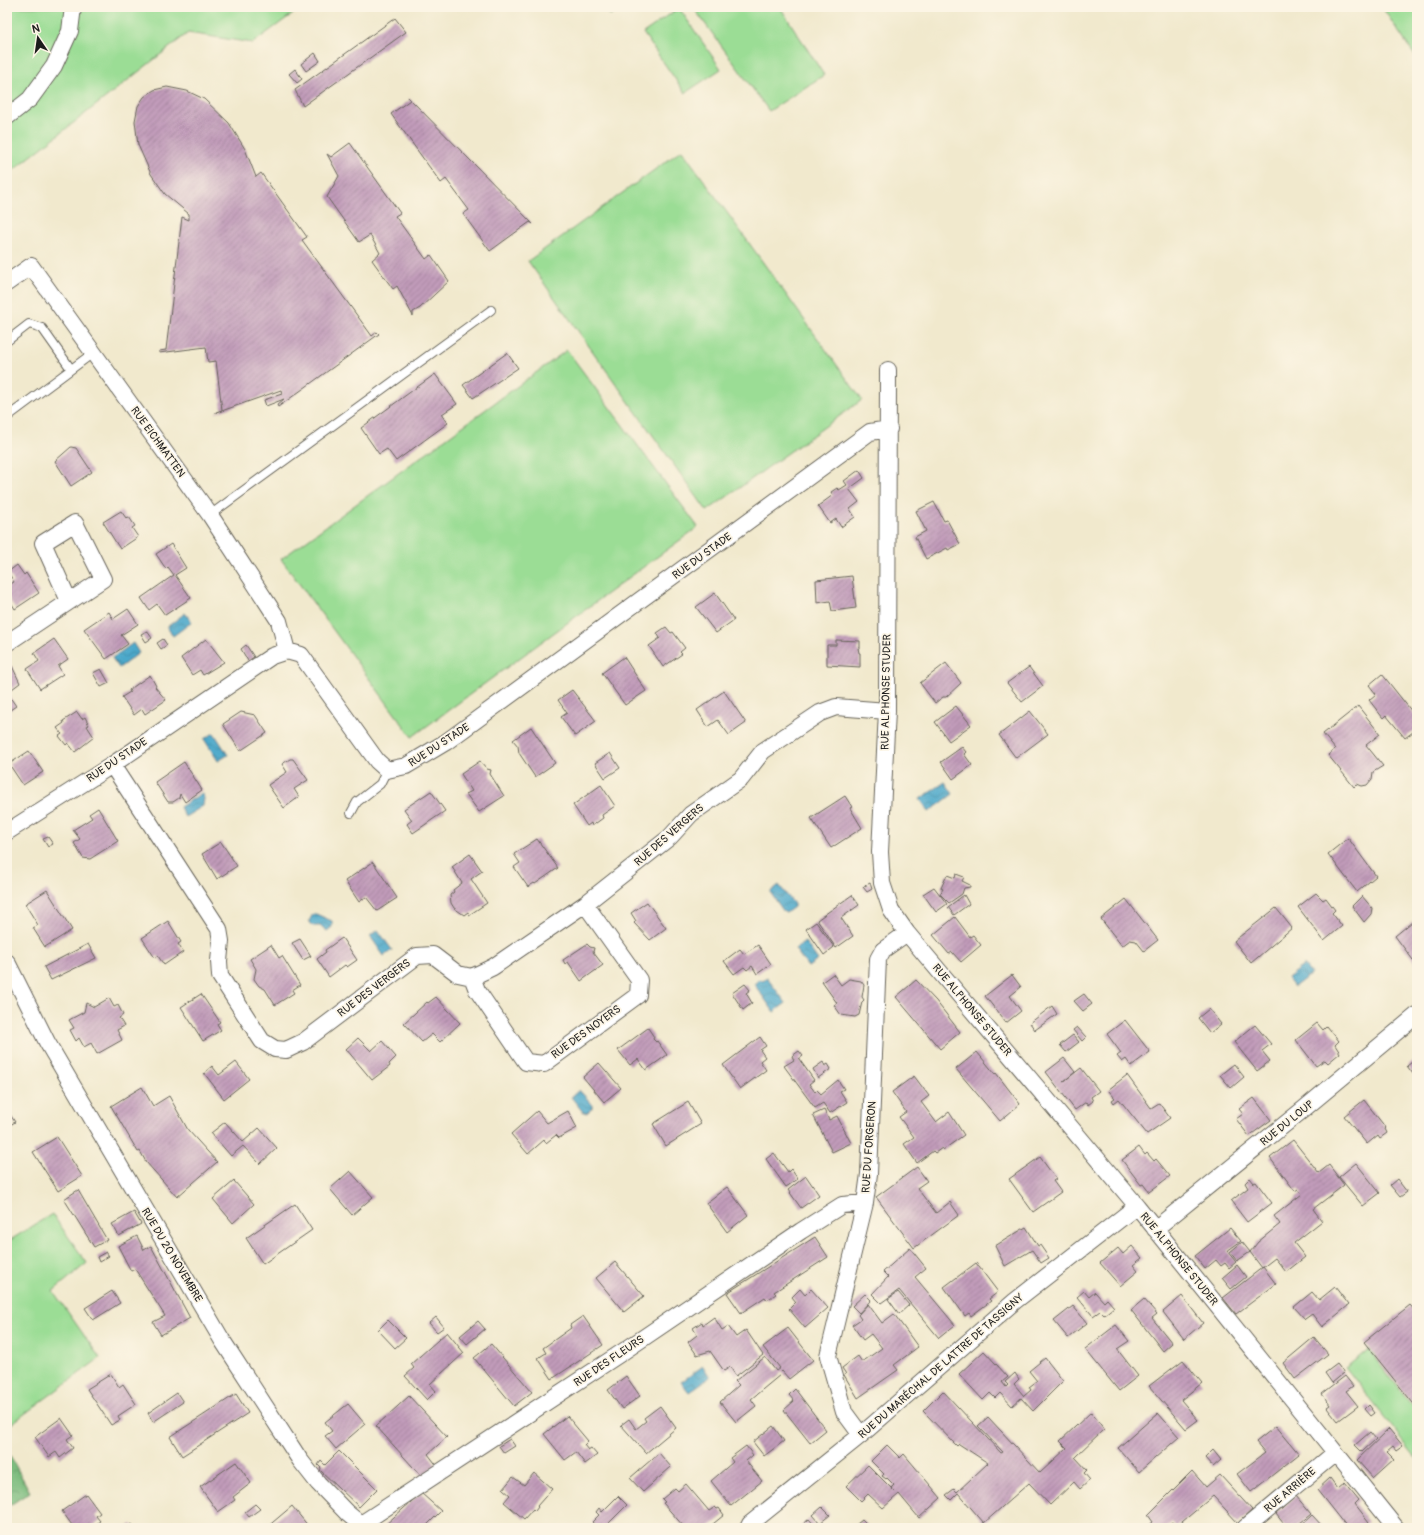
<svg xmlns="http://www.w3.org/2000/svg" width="1424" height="1535" font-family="Pangolin,sans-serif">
	<defs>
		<pattern id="forest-crowns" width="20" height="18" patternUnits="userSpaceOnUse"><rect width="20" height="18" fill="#7cbc7e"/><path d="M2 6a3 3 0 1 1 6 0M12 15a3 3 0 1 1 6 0" fill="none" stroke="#659866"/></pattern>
		<pattern id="water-waves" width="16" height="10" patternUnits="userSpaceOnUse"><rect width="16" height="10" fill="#4ca8ca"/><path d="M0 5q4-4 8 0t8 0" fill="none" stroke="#3e88a3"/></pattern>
		<pattern id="building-hatch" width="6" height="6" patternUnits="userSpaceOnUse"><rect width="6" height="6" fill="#c19bba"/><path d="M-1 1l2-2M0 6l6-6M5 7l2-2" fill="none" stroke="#9c7e96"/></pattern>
	</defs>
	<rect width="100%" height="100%" fill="#fcf5e5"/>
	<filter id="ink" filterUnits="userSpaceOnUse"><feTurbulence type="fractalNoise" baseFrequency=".025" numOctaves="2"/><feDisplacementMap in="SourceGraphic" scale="8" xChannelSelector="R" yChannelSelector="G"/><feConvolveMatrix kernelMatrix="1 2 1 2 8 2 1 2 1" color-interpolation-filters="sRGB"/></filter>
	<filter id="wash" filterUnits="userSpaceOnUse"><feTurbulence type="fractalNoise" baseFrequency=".012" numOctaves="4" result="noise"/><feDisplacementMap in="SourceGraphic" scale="16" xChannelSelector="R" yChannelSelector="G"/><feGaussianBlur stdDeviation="0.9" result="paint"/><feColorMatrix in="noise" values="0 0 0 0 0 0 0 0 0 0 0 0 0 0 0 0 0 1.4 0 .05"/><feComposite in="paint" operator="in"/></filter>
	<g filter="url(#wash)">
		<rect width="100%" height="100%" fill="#f1e9cd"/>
		<path fill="#9bdd95" stroke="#5c7c58" d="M7,7H302L253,43L188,33L7,175Z
			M604,7H622L610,15Z
			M693,7H780L824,75L769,111Z
			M1382,7H1417V59Z
			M679,8L721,69L685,93L643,33Z
			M682,150L862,400L707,511L528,261Z
			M567,350L698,527L412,737L281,559Z
			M52,1214L87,1263L53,1291L100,1358L11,1424L7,1417V1242Z
			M1369,1350L1417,1411V1459L1346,1368Z"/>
		<path fill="url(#forest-crowns)" stroke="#4c6c4d" d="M7,1450L30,1492L7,1507Z"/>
		<path fill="url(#water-waves)" stroke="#346273" d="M185,613L192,622L173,636L167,627Z
			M133,643L139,653L119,668L112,658Z
			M214,733L228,755L218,761L204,739Z
			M945,782L953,794L929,812L920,799Z
			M202,793L204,798L203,806L185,817L180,807Z
			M779,885L794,904V907L786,913L784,912L770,892Z
			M313,914H316L332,921V927L327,931L321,926H313L309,921Z
			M378,930L392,950L384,956L370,936Z
			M805,942L818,960L808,967L795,949Z
			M1304,965L1311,974L1294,987L1287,978Z
			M767,978L786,1003L774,1012L754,984L760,979L763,981Z
			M579,1090L592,1104V1108L587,1113L583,1112L571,1097Z
			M703,1366L710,1377L689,1392L681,1382Z"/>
		<g id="blocks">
			<path fill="url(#building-hatch)" d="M395,18L406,32L303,106L295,90Z
				M315,53L320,61L306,71L301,64Z
				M295,69L302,79L297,83L289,74Z
				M167,87L187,91L204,99L229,123L245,149L256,177L261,173L307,237L302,240L372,336L377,332L379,334L278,407L277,405L284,399L266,406L264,400L282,394L281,390L216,413V412L222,410L216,361L208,362L206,347L159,353V351L166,350L182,217L189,220V214L165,194L151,174L138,145L135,121L138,106L144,97L154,90Z
				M408,97L533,224L530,222L490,251L463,214L469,210L446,179L441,183L391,114L410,100Z
				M350,143L400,213L395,216L426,259L431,255L449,281L420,308L413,312V316L397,286L393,289L372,260L380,253L370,235L359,242L327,197L339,176L327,154L331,157Z
				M507,353L518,368L473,398L463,385Z
				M435,374L457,404L442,414L448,423L396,461L387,449L379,454L361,428Z
				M71,447L76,448L92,472L71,486L55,461Z
				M859,470L864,478L849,489L859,502L850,509L855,517L841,527L836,519L830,523L818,506L833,495L831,492L837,488L839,490L847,485L844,481Z
				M934,502L944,521L947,520L960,544L948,550L947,548L926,559L915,537L926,531L916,511Z
				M121,511L126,518L129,517L135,526L132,528L138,537L120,549L103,522Z
				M171,544L186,568L175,575L191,598L165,615L157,604L149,610L141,598L174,575L168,567L166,569L156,554Z
				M17,565L24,575L26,573L39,593L15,609L7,596V586L14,582L8,572Z
				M852,576L856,608L832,611L830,601L817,603L816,580Z
				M715,593L734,620L716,633L696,607Z
				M128,609L138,624L121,635L128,644L106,659L84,629L109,612L113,619Z
				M666,627L671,633L673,632L685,648L680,652L682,654L663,667L649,646L660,638L657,633Z
				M147,631L152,638L146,642L141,634Z
				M54,639L68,659L58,666L63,674L40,689L27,669L39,661L34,653Z
				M163,639L167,645L161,649L157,643Z
				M206,639L224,662L203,675L200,670L192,675L181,658Z
				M836,640L860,641V648H858L859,653H860V667L827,665V645H836Z
				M246,645L254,657L248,661L241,649Z
				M624,657L646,691L625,705L602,673Z
				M946,663L961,683L946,697H943L935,703L920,683Z
				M12,666L20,683L12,689L7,681V670Z
				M1029,667L1043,686L1022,702L1007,683Z
				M101,669L109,683L101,687L93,673Z
				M1382,674L1417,718V729L1405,738L1386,715L1383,718L1369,700L1376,694L1369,685Z
				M150,675L156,686L155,687L166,700L145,714L142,709L134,715L122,697L130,692L129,690Z
				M572,690L596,721L575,736L561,717L567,713L558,700Z
				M724,691L746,723L729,735L718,720L708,727L697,710Z
				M7,693L16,706L7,712Z
				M956,706L971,725L949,741L935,722Z
				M1358,706L1380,734L1366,745L1383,766L1373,772L1372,779L1367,785L1362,786L1357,784L1354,787L1328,755L1335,749L1323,734Z
				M1030,711L1048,734L1016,758L999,735Z
				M77,712L82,719L85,717L89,725L87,726L94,737L75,752L68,743L66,745L59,736L62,734L57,728L64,723L63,721Z
				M241,712L255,715L267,733L240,751L223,724Z
				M531,727L555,763L535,777L519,753L518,746L513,740Z
				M962,747L966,752L964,754L972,765L953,779L941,762Z
				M29,751L43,772L23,785L9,764Z
				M610,753L620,768L605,778L595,763Z
				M290,759H293L308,780L294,789L299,797L284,808L268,785L287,772L282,764Z
				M480,761L487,769L491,770L490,774L504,796L479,812L466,794L472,791L461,774Z
				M184,762L202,790L185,802L180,794L179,798L173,802H168L155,782Z
				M601,785L615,806L602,815L603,818L592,826L591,823L587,826L573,805Z
				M431,791L445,811L413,833L407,824L412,820L404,809Z
				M845,796L852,807L850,808L862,828L831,848L811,818Z
				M98,808L118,841L90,859L83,858L74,843L80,839L73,830L92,818L89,814Z
				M48,837L53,844L48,847L43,839Z
				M1348,838L1376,876L1357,892L1328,854Z
				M537,839L558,868L535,884L534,883L528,887L514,867L520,863L514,854Z
				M221,842L237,866L217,879L202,854Z
				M470,854L482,871L471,879L487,903L469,915L468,912L464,915L454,908L451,903L450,895L454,892L453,890L462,883L452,867Z
				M373,862L397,898L377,911L366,897L359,902L345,881Z
				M956,874L964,877L962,881L970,885V887L964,888L962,894L949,903L940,894L943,889L941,888L947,875L955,878Z
				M870,883L872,889L867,892L863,887Z
				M934,887L947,904L936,912L923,894Z
				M47,890L72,930L45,947L33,928L38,925L25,904Z
				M1316,893L1323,900L1326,898L1335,910L1332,913L1342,926L1324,941L1298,907Z
				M852,895L859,905L841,918L853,936L836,948L817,920Z
				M964,895L969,904L954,915L948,907Z
				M1362,896L1372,908L1371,914L1364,922L1352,906Z
				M1126,899L1158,940L1144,951L1136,941L1130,940L1122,946L1101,919Z
				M647,902L666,928L650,940L634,923L636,921L631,913Z
				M1276,908L1292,928L1251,963L1234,941Z
				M955,917L970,937L973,935L981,945L961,962L952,952L949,954L933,935Z
				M168,921L181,942L178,944L183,952L164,965L158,956L155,958L142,938Z
				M816,922L834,947L824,955L806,929Z
				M1412,922L1417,928L1416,964L1395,936Z
				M342,938L357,960L347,967L345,965L329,977L317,959L326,952L325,950Z
				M300,939L311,956L303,960L292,943Z
				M88,944L96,958L51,980L44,967Z
				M587,944L590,947L594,948L593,952L603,965L581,981L568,962L565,964L563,960Z
				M271,945L279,958L282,956L300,985L292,990L294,993L275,1005L265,989L259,986L254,979L256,969L250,959Z
				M758,945L771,964L757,974L752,966L747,970L744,967L734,974L724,961L740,949L744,954Z
				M833,974L841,985L849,979L861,981L864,985L862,997L864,1000L862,1002L859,1015L855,1017L841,1015L834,1005L837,1003L822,982Z
				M1012,975L1021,987L1010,996L1021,1011L1006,1023L985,996Z
				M916,980L936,1001L960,1032L940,1049L896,997Z
				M745,984L750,990L746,993L752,1003L743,1010L732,993Z
				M201,994L220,1022L217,1024L221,1030L203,1041L181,1007Z
				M1084,994L1092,1004L1083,1011L1074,1001Z
				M436,997L460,1023L440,1042L432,1034L422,1042L404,1023L427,1002L428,1003Z
				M109,998L114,1007L118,1005L123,1015L119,1018L124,1026L117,1030L122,1040L97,1054L91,1043L84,1047L79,1038L76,1041L70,1030L74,1028L69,1020L84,1012L86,1003L94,1007Z
				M1052,1006L1057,1014L1035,1030L1030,1023Z
				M1209,1009L1221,1024L1210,1033L1198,1018Z
				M1125,1020L1150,1052L1131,1066L1126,1059L1122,1062L1117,1056L1121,1053L1107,1034Z
				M1317,1023L1323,1030L1327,1026L1339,1041L1335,1045L1340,1053L1328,1063L1325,1060L1316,1066L1296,1040Z
				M1255,1025L1271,1044L1262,1051L1270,1061L1257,1071L1234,1042Z
				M1077,1027L1086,1037L1082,1041L1073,1030Z
				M648,1028L654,1037L653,1039L656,1042L657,1041L667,1055L646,1070L638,1059L630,1065L618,1050Z
				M1073,1035L1079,1042L1066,1052L1060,1045Z
				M760,1037L766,1046L760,1050L765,1057L760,1061L766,1070L740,1089L723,1065Z
				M358,1038L371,1051L382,1041L396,1057L389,1064L390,1066L372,1080L346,1049Z
				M799,1051L803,1056L799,1059L814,1080L809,1084L815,1092L817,1090L821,1094L838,1080L844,1089L840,1091L847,1102L830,1113L823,1103L815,1108L784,1066L794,1060L792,1056Z
				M977,1052L995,1074L996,1073L1020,1104L1000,1121L956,1069Z
				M1064,1058L1075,1072L1063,1082L1081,1068L1099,1091L1091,1097L1093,1101L1088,1105L1086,1102L1075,1110L1046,1072Z
				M1417,1058V1079L1407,1066Z
				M236,1062L249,1079L224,1099L204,1073L212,1066L219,1075Z
				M823,1062L825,1066L828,1064L831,1069L818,1078L813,1069Z
				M599,1063L621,1088L604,1102L583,1077Z
				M1234,1064L1244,1077L1231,1088L1220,1075Z
				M1127,1075L1151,1108L1159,1103L1170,1118L1147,1134L1119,1099L1114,1103L1112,1100L1115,1098L1108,1090Z
				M914,1076L929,1096L921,1102L936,1122L949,1112L964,1135L943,1150L942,1148L935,1153L933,1151L917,1163L904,1144L914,1137L899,1117L906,1112L892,1092Z
				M142,1087L153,1106L169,1096L188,1130L217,1162L177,1197L146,1162L140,1151L138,1152L111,1106Z
				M1254,1098L1271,1120L1249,1136L1236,1119L1243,1114L1239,1109Z
				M1364,1100L1386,1128L1385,1129L1387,1133L1380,1138L1378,1135L1367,1144L1344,1116Z
				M688,1102L701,1124L666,1146L653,1124Z
				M7,1110L15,1122L7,1127Z
				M824,1110L829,1120L837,1116L851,1143L832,1152L813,1115Z
				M537,1111L547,1123L568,1111L577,1128L559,1138L556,1135L546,1143L544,1140L528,1154L511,1134Z
				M225,1122L243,1142L259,1128L277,1148L260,1164L243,1146L231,1156L211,1133Z
				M57,1137L82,1176L58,1191L33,1152Z
				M1293,1140L1319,1173L1329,1165L1344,1185L1313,1209L1322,1221L1294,1243L1305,1257L1286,1272L1275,1258L1262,1268L1250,1252L1258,1242L1280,1224L1274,1216L1302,1194L1298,1189L1295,1191L1270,1158Z
				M1139,1147L1145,1155L1147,1153L1154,1161L1156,1159L1170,1176L1149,1192L1143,1184L1141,1185L1122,1160Z
				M774,1153L788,1172L791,1169L798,1179L786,1187L766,1159Z
				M1040,1157L1056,1179L1053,1181L1061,1192L1033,1212L1009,1179Z
				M1356,1163L1380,1193L1363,1206L1339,1177Z
				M917,1167L927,1181L917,1188L936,1213L950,1202L959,1215L914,1248L876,1197Z
				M350,1171L373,1197L352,1215L330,1189Z
				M806,1176L819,1195L801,1208L788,1190Z
				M1250,1178L1254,1183L1256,1182L1272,1203L1247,1222L1231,1201L1248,1188L1245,1183Z
				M1397,1179L1407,1192L1400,1197L1390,1185Z
				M234,1181L254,1204L233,1223L213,1199Z
				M727,1187L748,1215L727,1232L706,1203Z
				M78,1190L107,1240L94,1247L64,1199Z
				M295,1204L312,1230L263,1264L246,1238Z
				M134,1212L141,1224L119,1236L112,1224Z
				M1026,1227L1038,1246L1040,1245L1049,1258L1041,1263L1032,1250L1005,1266L995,1246Z
				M1230,1228L1241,1241L1227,1251L1236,1262L1229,1268L1225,1263L1221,1266L1216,1260L1205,1269L1195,1256Z
				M137,1236L144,1250L151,1246L190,1318L161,1335L153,1322L165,1316L135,1269L131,1271L118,1246Z
				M815,1237L828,1257L774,1292L776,1294L767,1300L765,1297L741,1313L727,1293Z
				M1242,1242L1250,1252L1237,1261L1230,1252Z
				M1132,1246L1142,1258L1133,1265L1138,1271L1120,1286L1100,1263L1118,1248L1123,1254Z
				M910,1248L926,1268L915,1277L955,1325L939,1338L899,1290L881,1303L872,1294L888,1277L883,1272Z
				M106,1252L109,1256L99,1262L97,1257Z
				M615,1262L644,1296L624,1312L596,1278Z
				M976,1263L998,1292L989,1299L991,1301L971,1316L969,1313L965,1316L944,1287Z
				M1237,1265L1246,1277L1231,1289L1222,1278Z
				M1263,1267L1276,1284L1236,1314L1223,1298Z
				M1335,1287L1349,1305L1322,1327L1312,1314L1305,1319L1294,1307L1312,1292L1319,1300Z
				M800,1289L805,1295L811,1289L828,1308L805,1328L789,1309L796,1302L792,1297Z
				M112,1291L120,1303L93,1320L85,1308Z
				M1084,1291L1089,1297L1095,1292L1104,1302L1107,1299L1114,1307L1104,1315L1100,1311L1093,1316L1077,1297Z
				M898,1292L909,1305L899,1314L888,1299Z
				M865,1294L871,1300L859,1313L852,1306Z
				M1182,1296L1203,1323L1184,1339L1163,1312Z
				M1144,1299L1157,1314L1152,1318L1172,1343L1163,1351L1131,1310Z
				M868,1304L882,1323L894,1314L918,1347L894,1365L898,1370L858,1398L844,1375L846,1374L842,1368L858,1356L862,1362L882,1348L871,1334L863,1340L852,1325L861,1319L858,1315Z
				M1410,1305L1417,1313V1408L1364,1342Z
				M1073,1306L1087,1323L1068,1338L1054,1321Z
				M583,1316L603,1345L552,1379L538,1358L546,1353L543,1348L571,1328L570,1325Z
				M436,1317L444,1327L437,1332L429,1323Z
				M714,1317L722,1330L728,1326L736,1337L746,1330L763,1355L736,1376L730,1367L724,1371L710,1351L697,1355L688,1342L697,1335L693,1328L702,1322L703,1325Z
				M388,1320L406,1338L395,1348L378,1330Z
				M478,1321L485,1329L467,1344L460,1336Z
				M1116,1325L1129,1341L1117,1349L1138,1376L1119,1391L1085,1349Z
				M788,1328L813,1360L789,1379L782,1371L779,1374L780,1375L751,1399L756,1406L736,1422L720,1402L739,1385L735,1381L765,1357L776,1371L780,1368L763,1347Z
				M447,1332L464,1353L430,1384L436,1391L427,1400L405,1376L414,1368L411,1364Z
				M1314,1337L1328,1354L1295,1379L1283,1363Z
				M491,1344L532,1392L514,1406L474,1358Z
				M984,1351L1008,1377L1002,1382L1006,1387L1008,1385L1005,1382L1015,1373L1019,1379L1014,1384L1024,1396L1031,1390L1029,1387L1037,1381L1029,1371L1045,1358L1063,1381L1033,1411L1021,1398L1012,1406L1000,1393L995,1398L990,1393L983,1400L959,1374Z
				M1183,1360L1202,1383L1181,1400L1198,1420L1186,1429L1149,1386Z
				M1337,1364L1344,1373L1332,1383L1325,1373Z
				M111,1374L119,1387L123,1384L136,1404L118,1416L120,1420L111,1425L87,1389Z
				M626,1376L640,1396L622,1409L608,1390Z
				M1345,1376L1353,1386L1346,1391L1358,1406L1338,1421L1327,1407L1330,1405L1322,1394Z
				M795,1389L826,1430L810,1443L784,1410L794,1401L789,1395Z
				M943,1391L1001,1453L1003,1452L978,1426L988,1417L1040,1473L1067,1448L1060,1441L1091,1412L1104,1429L1075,1457L1087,1470L1084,1473L1090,1480L1080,1489L1074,1482L1050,1505L1029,1483L984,1523L958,1493L951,1500L946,1495L954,1489L957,1492L988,1463L959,1444L957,1446L923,1411Z
				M177,1393L183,1402L153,1422L148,1413Z
				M236,1394L248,1413L182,1456L170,1437Z
				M409,1396L447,1437L428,1454L438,1467L422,1477L376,1426Z
				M348,1404L365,1424L336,1449L325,1436L332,1431L325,1422Z
				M1369,1405L1375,1413L1371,1416L1365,1409Z
				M660,1406L676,1428L646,1453L621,1425L629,1419L636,1429L646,1421L644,1418Z
				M1158,1413L1179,1437L1139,1472L1118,1448Z
				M567,1416L588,1441L584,1445L588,1450L591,1448L597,1455L585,1464L576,1452L565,1460L544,1434Z
				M61,1418L73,1435L67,1439L73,1448L60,1458L56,1452L49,1457L35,1437Z
				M773,1426L784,1441L764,1456L753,1442Z
				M1276,1426L1299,1454L1251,1492L1237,1474L1265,1453L1256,1442Z
				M1389,1429L1403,1446L1396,1451L1393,1447L1387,1452L1394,1459L1373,1478L1357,1460Z
				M1370,1432L1376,1439L1362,1452L1355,1445Z
				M510,1439L515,1446L504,1453L499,1446Z
				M887,1445L900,1458L904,1454L941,1498L919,1518L899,1494L883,1508L868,1494L861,1501L846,1486L868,1465L895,1492L891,1488L894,1485L887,1478L886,1479L882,1476L884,1474L871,1461Z
				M746,1446L753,1455L746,1461L762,1481L731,1506L711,1481L733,1462L730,1458Z
				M1213,1450L1221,1460L1213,1467L1205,1458Z
				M339,1451L377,1489L359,1507L320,1470L321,1468L318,1465L321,1461L325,1465Z
				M659,1453L671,1467L643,1492L630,1478Z
				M236,1462L251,1483L233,1497L235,1500L218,1512L200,1487Z
				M1192,1471L1206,1487L1220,1475L1252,1510L1238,1523L1213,1496L1176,1527L1172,1522L1165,1528H1146L1153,1522L1148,1515Z
				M534,1473L552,1489L537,1506L538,1507L535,1511L533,1509L524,1519L504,1502L510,1495L503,1489L513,1477L524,1485Z
				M1330,1478L1338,1489L1345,1483L1359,1500L1355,1504L1369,1522L1362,1528H1347L1317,1490Z
				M686,1484L709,1511L715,1507L717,1509L719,1508L724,1515L708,1528H685L663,1503L665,1502L662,1499L675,1488L678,1491Z
				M421,1493L441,1511L424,1528H388L385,1525Z
				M86,1494L100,1513L96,1516L100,1521L91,1528H74L62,1511Z
				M618,1496L627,1505L604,1528H598L592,1522L599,1515L596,1512L599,1508L602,1512Z
				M1296,1496L1311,1514L1294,1528H1287L1276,1514Z
				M255,1504L260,1509L249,1517L245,1512Z
				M292,1506L309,1527L266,1528Z
				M822,1507L830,1515L820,1523L813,1515Z
				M1312,1515L1324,1528H1298Z
				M809,1519L817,1528H799Z
				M862,1520L870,1528H852Z
				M132,1524L135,1528H126Z"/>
		</g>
	</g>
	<g filter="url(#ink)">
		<use href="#blocks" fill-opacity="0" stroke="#67645a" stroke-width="1"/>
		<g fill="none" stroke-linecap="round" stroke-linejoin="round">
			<defs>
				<path id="lane" d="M7,341L29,324L42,328L71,369
					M7,417L93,353
					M210,515L491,310
					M351,813L357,802L380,784L387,770"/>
				<path id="street" d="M7,117L30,99L54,66L70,31L73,7
					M7,283L31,266L210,515L279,621L287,651
					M888,370L887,711L880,852L882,883L891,910L907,933L1137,1206L1396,1528
					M7,643L103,579L75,523L43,543L69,601
					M112,765L219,929L221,941L219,961L220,976L262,1041L275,1049L286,1050L303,1042L417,956L433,955L458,974L472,977L493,967L585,904L670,837L691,814L741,779L763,751L820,713L836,707L887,711
					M7,832L112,765L272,656L287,651L301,655L377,761L387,770L406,766L446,742L870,432L889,429
					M7,962L47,1042L222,1340L300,1460L318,1483L347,1513L365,1528
					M472,977L477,990L526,1062L544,1064L638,995L639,980L585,904
					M1155,1229L1305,1108L1417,1015
					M861,1435L844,1412L828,1356L865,1203L869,1174L878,959L883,950L907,933
					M355,1528L624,1351L801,1231L842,1205L865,1203
					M748,1528L750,1524L861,1435L1015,1301L1137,1206
					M1245,1528L1335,1453"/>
			</defs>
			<use href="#lane" stroke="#67645a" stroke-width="10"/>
			<use href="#street" stroke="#67645a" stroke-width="18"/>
			<use href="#lane" stroke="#fff" stroke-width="8"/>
			<use href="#street" stroke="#fff" stroke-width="16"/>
		</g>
	</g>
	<g text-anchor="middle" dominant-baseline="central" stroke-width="3.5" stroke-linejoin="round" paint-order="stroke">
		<g font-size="11" fill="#1c1c1c" stroke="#fcf5e5">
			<text transform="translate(158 442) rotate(54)">RUE EICHMATTEN</text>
			<text transform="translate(702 556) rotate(-36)">RUE DU STADE</text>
			<text transform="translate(886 692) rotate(-89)">RUE ALPHONSE STUDER</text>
			<text transform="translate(439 745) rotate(-33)">RUE DU STADE</text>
			<text transform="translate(117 760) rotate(-34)">RUE DU STADE</text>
			<text transform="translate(669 835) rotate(-41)">RUE DES VERGERS</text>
			<text transform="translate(374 988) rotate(-37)">RUE DES VERGERS</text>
			<text transform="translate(972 1010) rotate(50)">RUE ALPHONSE STUDER</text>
			<text transform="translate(586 1032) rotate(-36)">RUE DES NOYERS</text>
			<text transform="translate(1287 1123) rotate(-39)">RUE DU LOUP</text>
			<text transform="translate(869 1147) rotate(-86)">RUE DU FORGERON</text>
			<text transform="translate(172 1255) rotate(59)">RUE DU 20 NOVEMBRE</text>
			<text transform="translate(1179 1259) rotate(51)">RUE ALPHONSE STUDER</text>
			<text transform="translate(609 1361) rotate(-34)">RUE DES FLEURS</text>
			<text transform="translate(941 1366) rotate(-41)">RUE DU MARÉCHAL DE LATTRE DE TASSIGNY</text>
			<text transform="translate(1290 1490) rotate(-40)">RUE ARRIÈRE</text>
		</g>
	</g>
	<rect width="1424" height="1535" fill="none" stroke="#fcf5e5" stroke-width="24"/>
	<g transform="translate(38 38) rotate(347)" stroke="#fcf5e5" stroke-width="3" paint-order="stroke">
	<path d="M0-3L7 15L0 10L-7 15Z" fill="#1c1c1c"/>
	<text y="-6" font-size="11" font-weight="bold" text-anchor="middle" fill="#1c1c1c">N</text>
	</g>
</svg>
